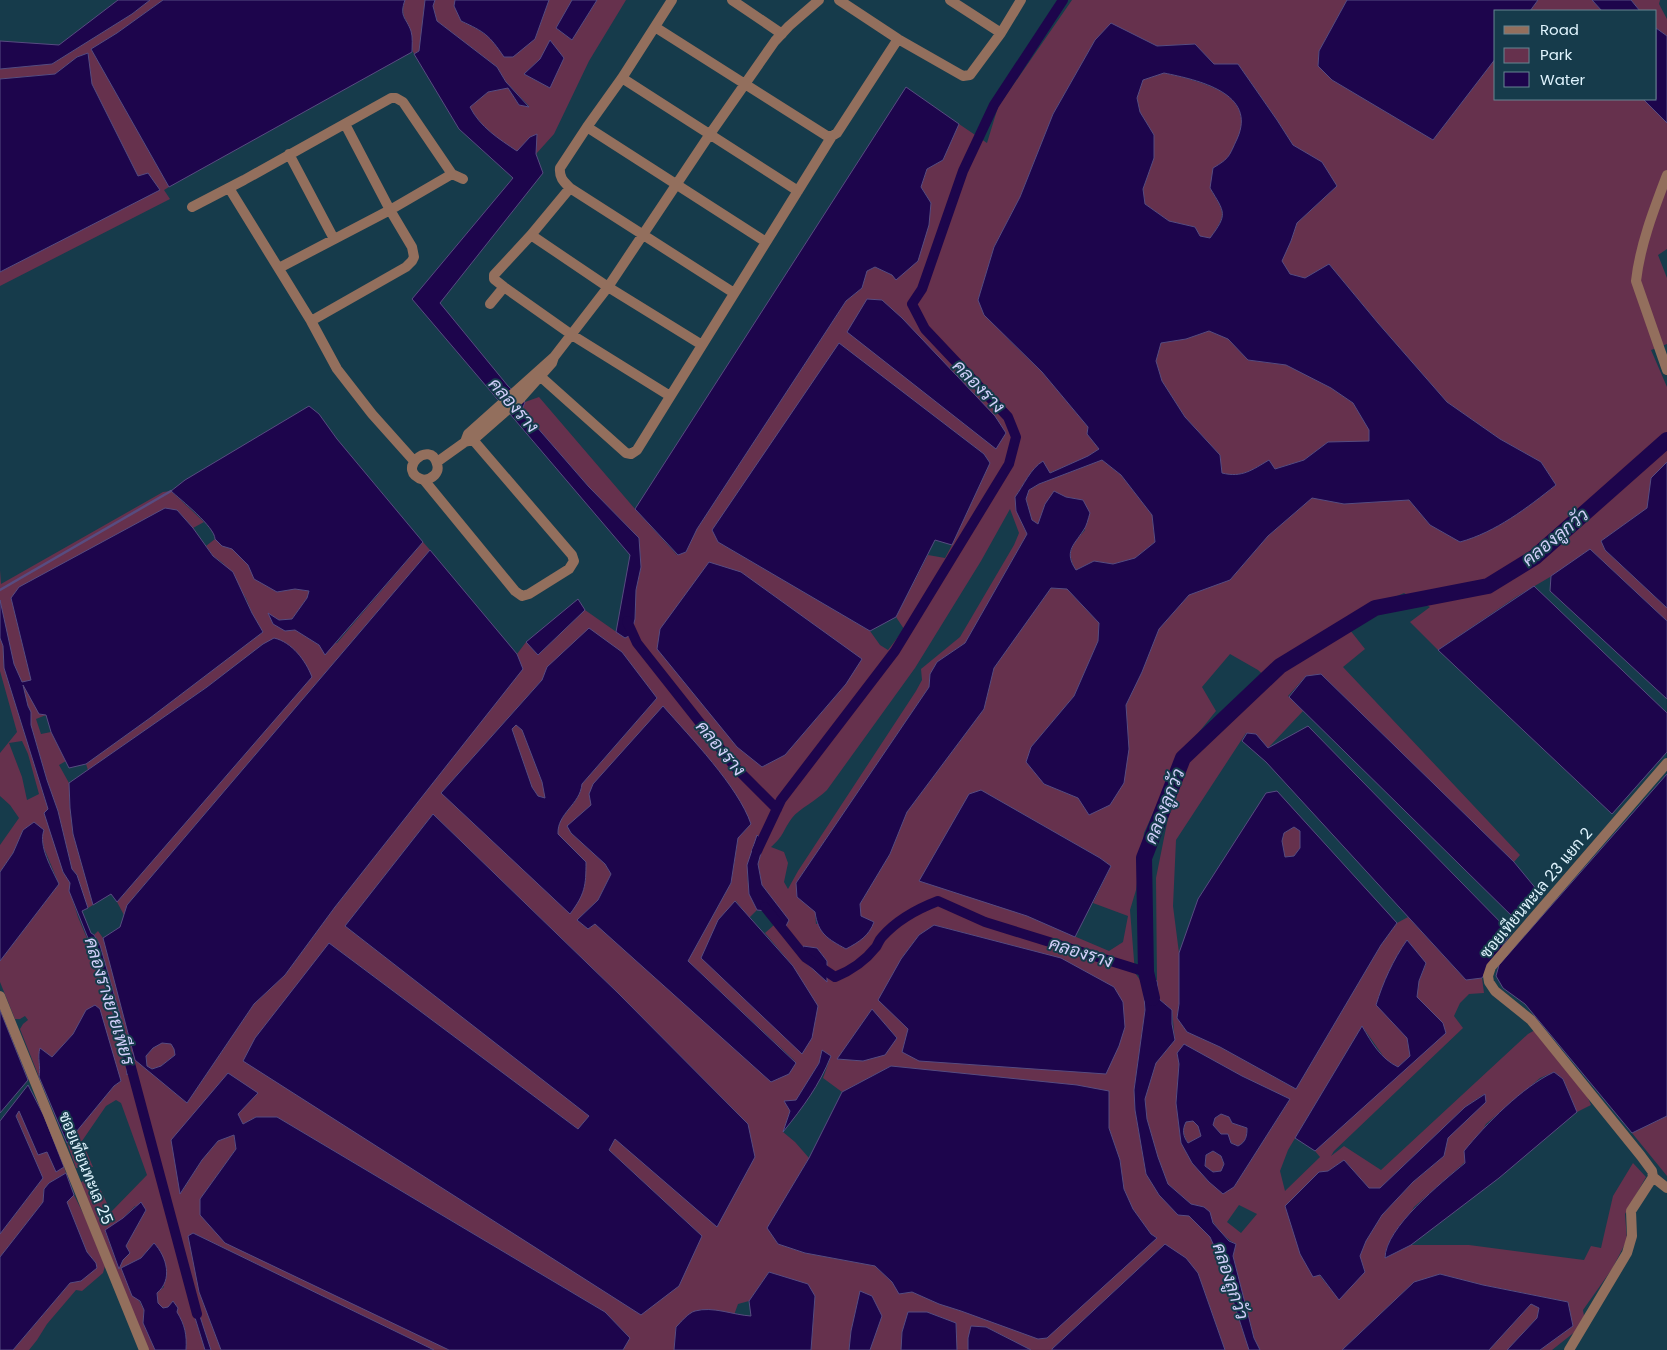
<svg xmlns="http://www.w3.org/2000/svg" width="1667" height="1350" font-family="Poppins,Sarabun,sans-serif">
	<rect width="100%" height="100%" fill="#163b4b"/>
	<path fill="#66314d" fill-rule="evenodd" d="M150,0H163L117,33L91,49L169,187L164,190L170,199L0,286V272L159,190L148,174L138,176L92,84L88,53L77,57L55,74L0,79V69L52,64L132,14Z
		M405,0H425L419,51L414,54C411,48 412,41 411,34C409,19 399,19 405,0Z
		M435,0H455L454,6L461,21L477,29L491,38L535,39L549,0H572L556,28L572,40L597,0H626L589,61L554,134L536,154L530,137L517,152C499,139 480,127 470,107L488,92L508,88L519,105L529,106L506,82L497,67L437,21L433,6ZM540,59L550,88L524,74Z
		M1072,0H1347L1319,51L1318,66L1332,80L1433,140L1496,58V99H1643L1667,123V249L1658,255L1667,278V344L1651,350L1667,387V462L1651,478L1648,508L1601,541L1605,550L1667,608V621L1590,549L1567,567L1516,597L1438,650L1410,622L1430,607L1404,593L1342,620L1365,649L1343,667L1520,855L1514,862L1321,674L1306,676L1288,696L1303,711L1268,748L1256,734L1246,733L1176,840L1173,906L1179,953V1004L1177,1018L1187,1032L1220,1047L1296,1089L1381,945L1397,923L1408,917L1466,980L1482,978L1484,993L1469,994L1460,1003L1454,1016L1463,1028L1334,1151L1331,1156L1344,1146L1381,1170L1528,1034L1535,1030L1585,1091L1591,1105L1577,1112L1563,1079L1554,1072L1540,1078L1486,1124L1465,1162L1414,1207L1385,1258L1411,1245H1469L1584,1260L1591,1246L1601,1248L1613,1196L1633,1163L1646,1177L1625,1214L1627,1240L1612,1269L1583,1310L1584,1316L1576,1331L1552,1350H1540L1573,1326L1568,1302L1483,1285L1440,1274L1414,1282L1342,1350H1260L1254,1338L1233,1256L1236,1244C1222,1237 1212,1221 1204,1207L1191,1204L1168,1184L1158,1157L1147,1119L1145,1099L1156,1063L1175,1040L1172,1010L1159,999L1157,981L1156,878L1171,803L1190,759L1271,682L1258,670L1230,654L1202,687L1216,711L1178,758L1144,833L1136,890L1130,910L1135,973L1143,984L1145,1010L1134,1090L1135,1110L1146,1174L1159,1195L1178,1214L1189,1215L1210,1237L1219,1257L1249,1350H1225L1198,1273L1165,1244L1052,1349V1350H1031L986,1327L968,1338V1350H957L956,1323L927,1312H908L902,1332L901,1350H870L881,1316L860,1292L851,1331L849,1350H811L815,1296L769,1272L749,1301L738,1304L734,1315L712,1310L676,1327L674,1350H623L630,1338L605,1312L277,1117H256L243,1124L237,1114L228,1074L181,1193L202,1160L218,1141L234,1135L236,1149L200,1199L456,1350H434L193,1233L199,1292L221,1350H211L195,1302L192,1308L205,1350H186C187,1332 185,1317 168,1307L163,1308L158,1303L157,1293L164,1287L154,1243L141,1258L121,1268L144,1310L143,1323L155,1350H148L80,1183L86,1179L96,1180L111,1212L147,1175L121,1103L116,1100L106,1106L82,1141L93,1167L76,1168L67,1143L114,1086L121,1081L87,1010L73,1034L52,1057L41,1049C36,1057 41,1067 39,1077L20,1029L23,1024L28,1020L25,1016L20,1019H15L0,982V961L59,884L44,848L42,836L23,830L13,853L0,872V845L19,818L10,805L0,796V753L17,732L0,671V638L3,646L4,668L48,809L63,872L70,883V892L78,917L102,974L126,1061L127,1074L129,1058L132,1057L100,945L94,935L98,931L103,938L135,1059L187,1103L254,1004L285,975L335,907L522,669L517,654L526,642L538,655L585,610L625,638L635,619L636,590L641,567L639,538L589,487L522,410L525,402L539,397L635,509L677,555L686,552L697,529L846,301L862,288L867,271L875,267L892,275L931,203L921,187L927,169L943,160L959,124L987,143L998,107ZM1111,24L1157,46L1195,44L1214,64H1238L1277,120L1293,145L1321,162L1337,186L1297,223L1291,241L1281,261L1290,274L1305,278L1329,264L1378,323L1447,402L1500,439L1541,462L1556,485C1527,508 1496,532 1460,542L1430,525L1409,500L1344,504L1312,498L1268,536L1230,580L1189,595L1159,629L1142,672L1126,705L1129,749L1078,798L1044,784L1031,747L1074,696L1098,641L1099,623L1067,589L1051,588L994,668L984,709L907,812L890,854L860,904V916L816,924L815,912L796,883L929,687L930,674L937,662L965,643L1027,534L1016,511L1015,497C1024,485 1030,469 1043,462L1049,473L1089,456L1099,449L1087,434L1088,427L1042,372L1009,340L978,300L994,247L1020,197L1053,114L1095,40ZM839,344L984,454L990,463L952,545L945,558L928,555L896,617L904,629L888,650L880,645L870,631L718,542ZM1010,509L1019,533L1014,545L960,637L921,669L922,680L916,691L798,871L788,889L784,882L788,863L784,852L771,847C784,836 783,830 792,818C799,809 817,800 827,790L915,668L981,561ZM542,680L657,698L582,784C580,805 558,813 557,834L586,862L441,793ZM846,684L785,755L762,767ZM22,741L28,754L39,794L27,800L22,777L9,743ZM981,790L1100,858L1111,866L1093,903L1128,916L1123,942L1109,951L1027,916ZM591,805L751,824L738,838L731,883L688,961L796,1062L595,924L588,929L577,920L598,900L611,874L605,864L571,833L568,826ZM433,814L618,993L748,1124L615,1139L609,1150L702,1236L329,943L578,1129L590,1116L345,926ZM757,836L764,842L758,864L762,885L774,902L786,925H774L765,933L793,966L802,1053L718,920L736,901L749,918L757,910C742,880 747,866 757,836ZM934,925L969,934L902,1052L909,1029L901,959L919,935ZM1407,940L1426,964L1419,981L1417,997L1443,1023L1352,1117L1315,1151L1320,1157L1285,1191L1280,1171L1288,1150L1362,1026L1386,1060L1398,1067L1410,1056L1407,1038ZM817,948L827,961V981L804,961ZM872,1010L897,1038L863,1061L838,1059ZM1185,1045L1242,1076L1290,1099L1234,1187L1209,1182L1192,1163L1181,1143L1176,1103L1179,1064L1177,1053ZM822,1050L831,1056L823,1078L842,1092L891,1066L1109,1091V1128L1120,1160L1124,1189L1133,1209L1151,1234L1157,1238L961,1311L939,1304L912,1292L900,1294L892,1282L875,1266L805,1253L778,1244L768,1228L809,1158L795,1142L783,1132L790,1111L819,1063ZM1484,1094L1448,1138L1444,1156L1413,1182L1382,1215L1366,1241L1339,1299L1319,1275V1173L1328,1171L1344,1160L1369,1188H1380L1465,1107ZM1239,1205L1257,1214L1241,1233L1227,1222ZM135,1206L146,1210L126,1246L130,1253L123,1260L119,1268L105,1231L123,1218Z
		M1538,0H1592L1602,11H1530Z
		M1631,0H1660L1659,4L1667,19V36L1656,28V11H1640Z
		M1164,73C1187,78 1237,89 1242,115C1247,133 1220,173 1210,188C1225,214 1227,213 1210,239L1200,236L1195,227L1169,221L1145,204L1143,189L1154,158V135L1140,112L1137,98L1143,80Z
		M1209,331L1228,339L1248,360L1286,365L1331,388L1353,403L1369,430V442H1328L1304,460L1274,469L1269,460C1252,470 1242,478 1222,473L1220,455L1185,417L1162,381L1156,361L1161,343L1186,339Z
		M1102,460L1121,475L1152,515L1155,542L1135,558L1113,564L1094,561L1076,570C1065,552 1073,544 1085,530L1083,500L1066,497L1045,504L1038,524L1032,520L1026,499L1029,490L1039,484Z
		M171,491L204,522L193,528L177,510L11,598L31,680L23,683L46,715L36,719L41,734L51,732L66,761L59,765L69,783L70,808L73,834L93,905L88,908L77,875L72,869L58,811L47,780L31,725V712L28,706L22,683L14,664L5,627L0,600V570L1,584L163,492Z
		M215,539L222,546L232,549L248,565L255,579L277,592L295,589L309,591L307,598L292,619L279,620L269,614L285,631L295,630L319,645L337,643L423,542L430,550L127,905L124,915L117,902L311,678L295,651L263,644L207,687L88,770L86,764L150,718L263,632L252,613L246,598L223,563L213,556L206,546Z
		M516,725L522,730L542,782L546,798L538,796L532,787L512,729Z
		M1295,826L1300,831V848L1294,856L1285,857L1282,841L1284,833Z
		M162,1042L171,1044L174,1048L175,1055L161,1066L152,1069L147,1066L146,1056L153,1048Z
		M19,1110L38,1155L47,1151L56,1171L64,1167L66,1173L49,1183L44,1189L43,1202L0,1257V1234L43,1178L16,1115Z
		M1221,1114L1229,1117L1232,1123L1247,1128C1247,1137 1246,1142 1238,1146C1228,1142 1219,1134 1213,1125L1215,1118Z
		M1667,1116V1176L1632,1133Z
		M1193,1121L1198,1126L1201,1136L1188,1143C1184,1136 1182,1130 1186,1122Z
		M1213,1151L1221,1156L1224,1165L1221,1171L1213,1172L1205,1166L1206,1155Z
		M74,1195L85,1217L105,1266L103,1273L82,1291L76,1290L47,1324L37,1340L29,1350H13L70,1283L81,1281L96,1263L87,1252L67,1202Z
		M1531,1304L1539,1308L1537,1318L1507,1350H1489Z"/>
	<path fill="#1d054c" stroke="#574c81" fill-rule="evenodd" d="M118,0H150L132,14L52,64L0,69V41L59,45Z
		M163,0H405C399,17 406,17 411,31C413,37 412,46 412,52L169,187L91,49L117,33Z
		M425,0H435L433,6L437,21L497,67L506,82L529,107L519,105L508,88L488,92L470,107C480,127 499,139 517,151L530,137L537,134L536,154L543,173L440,303L508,386L525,402L522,410L589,487L639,538L641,567L636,590L635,619L631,635L625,638L616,632L630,555L412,299L513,178L459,129L414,54L419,51Z
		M455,0H549L535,39L513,57H504C489,35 485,32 461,21L454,6Z
		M572,0H597L572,40L556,28Z
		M1347,0H1538L1530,11H1496V58L1433,140L1332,80L1318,66L1319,51Z
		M1592,0H1631L1640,11H1602Z
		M1111,23L1157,46L1195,44L1214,64H1238L1277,120L1293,145L1322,162L1337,186L1297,223L1291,241L1282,261L1290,274L1305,278L1329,264L1378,323L1447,402L1500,439L1541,462L1556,485C1527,508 1496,532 1460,542L1430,525L1409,500L1344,504L1312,498L1268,536L1230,580L1189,595L1159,629L1142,672L1126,705L1129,749L1124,783L1110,805L1089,815L1078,798L1044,784L1026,762L1031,747L1074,696L1098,641L1099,623L1067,589L1051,588L994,668L984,709L907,812L890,854L860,904L861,916L874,922C869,936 859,942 846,949C828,939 818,934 815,912L797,897L796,883L929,687L930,674L937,662L965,643L1027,534L1016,511L1015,497C1024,485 1030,469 1043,461L1050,473L1088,456L1099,449L1087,434L1088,427L1042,372L984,315L978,300L994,247L1020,197L1053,114L1095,40ZM1164,73C1198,80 1258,93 1237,139C1229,156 1230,158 1213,168L1210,188C1225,213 1228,214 1210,238L1200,236L1195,227L1169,221L1145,204L1143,189L1154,158V135L1140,112L1137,98L1143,80ZM1209,331L1228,339L1248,360L1286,365L1331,388L1353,403L1369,430V441L1328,442L1304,460L1275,469L1269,460C1252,470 1242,478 1222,473L1220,455L1185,417L1162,381L1156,361L1161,343L1186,339ZM1102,460L1121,475L1152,515L1155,542L1135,558L1113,564L1094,561L1076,570C1064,552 1073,546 1083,531C1087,526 1088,519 1090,513L1083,500L1066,497L1054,491L1045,504L1038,524L1032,520L1026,499L1029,490L1039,484Z
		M1656,28L1667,36V123L1643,99H1656Z
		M550,40L564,58L550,88L524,74L540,59Z
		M88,53L92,84L138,176L148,173L160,190L0,272V79L55,74L77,57Z
		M906,87L959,124L943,160L927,169L921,187L931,203L929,225L918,261L896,280L892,275L875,267L867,271L862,288L846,301L697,529L686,552L678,555L635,509Z
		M867,299L882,300L902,318L995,416L1006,433L996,449L847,332Z
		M839,343L984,454L990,463L952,545L935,540L896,617L870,631L718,542L712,530Z
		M309,406L319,414L337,439L423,542L325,655L319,645L295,630L285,631L273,624L268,613L279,620L292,619L307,598L309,591L295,589L277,592L254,579L248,565L232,549L222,546L215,539C215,527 181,500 171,491L185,480Z
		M1667,462V608L1605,550L1601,541L1647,508L1651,478Z
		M165,508L177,510L193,528L213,556L233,572L252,613L263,632L150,718L86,764L69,768L51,732L46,715L39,714L23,685L28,706L31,712V725L47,780L58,811L72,869L77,875L88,908L82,911L91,933L94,935L100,945L132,1057L129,1059L132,1068L127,1075L126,1061L102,973L69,891L70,883L63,872L44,813L48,809L4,668L3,646L0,638V600L14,664L22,682L31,680L11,598L19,587Z
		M1590,549L1667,621V699L1550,591L1551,576Z
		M430,550L517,654L523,669L335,907L285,975L254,1004L187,1103L135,1060L103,938L120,927L127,905ZM162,1043L171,1044L174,1049L175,1055L161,1066L152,1069L147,1066L146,1056L153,1048Z
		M709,562L741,572L862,659L846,684L785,755L762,767L737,747L657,649L660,629Z
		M1534,586L1667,713V752L1612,814L1438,650Z
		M578,599L585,610L538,655L526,642Z
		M589,628L622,652L657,698L582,784C580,805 557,813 558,834L586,862C586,886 585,894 570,914L441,793L542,680L547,667ZM516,725L522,730L542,782L545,798L538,796L532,787L512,729Z
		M274,638C292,642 306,661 312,677L117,902L111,894L93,905L73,834L70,808L69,783L207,687L263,644Z
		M1321,674L1514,862L1542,896L1518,922L1289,697L1306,676Z
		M663,706C690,737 738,786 751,824L738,838L731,883L688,961L796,1063L789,1074L771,1082L595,924L588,929L577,920L598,900L611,874L605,864L571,833L567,826L591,805L589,794L593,784Z
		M1308,726L1511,933L1482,978L1466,980L1266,762L1242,741L1247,733L1256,734L1268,748Z
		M1667,774V1116L1632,1133L1525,1004L1503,988L1496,976L1499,965Z
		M981,790L1100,858L1111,866L1075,937L1027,916L919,881L969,794Z
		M1277,791L1397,923L1381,945L1296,1089L1220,1047L1187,1032L1177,1018L1179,1004V953L1198,899L1266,793ZM1294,827L1300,831V848L1294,856L1285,857L1282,841L1284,833Z
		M433,814L618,993L748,1124L755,1157L717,1227L615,1139L609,1150L702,1236L679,1286L641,1315L243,1061L255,1038L329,943L578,1129L589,1116L345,926Z
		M34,822L44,830C38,846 52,869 59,884L0,961V872L13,853L23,830Z
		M757,835L764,842L758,864L762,885L789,920L786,926L767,911L757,910L749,894L747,865Z
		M735,901L793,966L818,1006L812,1038L802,1054L701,958L718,920Z
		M934,925L1061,958L1114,987L1123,1002L1125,1027L1119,1046L1106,1074L919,1061L902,1052L908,1029L878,1000L901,959L919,935Z
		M1407,940L1426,963L1419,981L1417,997L1443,1023L1446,1033L1315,1151L1295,1138L1362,1026C1372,1043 1380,1058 1398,1067L1410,1056L1407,1038L1376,1005C1383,982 1393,960 1407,940Z
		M803,946L817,948L827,961V982L804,961Z
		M1147,978L1157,981L1159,999L1172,1010V1024L1175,1040L1156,1063L1145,1099L1147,1119L1158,1157L1168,1184L1191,1204L1204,1207L1210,1212L1213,1223L1229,1241L1236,1244L1233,1256L1254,1338L1260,1350H1249L1219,1257L1210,1237L1189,1216L1178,1215L1159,1195L1146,1174L1135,1110L1134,1090L1145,1010L1143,984Z
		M95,1005L100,1009L121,1081L114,1086L67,1143L39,1077C41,1067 37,1057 40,1048L52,1057L73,1034L86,1010Z
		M872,1009L897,1038L885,1055L863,1061L837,1059Z
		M0,1010L28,1080L0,1113Z
		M1184,1044L1242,1076L1290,1099L1234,1187L1223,1194L1209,1182L1192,1163L1181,1143L1176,1103L1179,1064L1177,1053ZM1221,1114L1229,1117L1232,1123L1247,1128C1247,1136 1246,1142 1238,1146L1231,1143L1228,1134H1221L1213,1125L1215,1118ZM1193,1121L1198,1126L1201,1136L1188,1143C1183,1136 1182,1130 1186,1122ZM1213,1151L1221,1156L1224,1164L1221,1171L1213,1172L1205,1166L1206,1155Z
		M822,1050L831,1056C819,1086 803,1107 783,1132L790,1111L784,1101L796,1100L819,1063Z
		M891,1066L1077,1085L1109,1091V1128L1120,1160L1124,1189L1133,1209L1151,1234L1157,1238L1047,1338L1038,1339L961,1311L939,1304L912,1292L899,1294L892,1282L875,1266L805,1253L778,1244L767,1228L809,1158L842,1092Z
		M1554,1072L1563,1079L1577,1112L1499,1178L1411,1245L1385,1258C1385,1228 1442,1182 1465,1163L1464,1151C1486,1124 1522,1087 1554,1072Z
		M228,1073L258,1093L238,1114L243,1124L256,1117H277L605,1312L630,1338L623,1350H449L225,1243L200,1215V1199L236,1149L234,1135L218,1141L202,1160L180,1194L171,1140Z
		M28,1085L44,1116L64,1167L56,1172L47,1152L38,1155L19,1111L16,1116L43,1178L0,1234V1121Z
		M1485,1094L1486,1102L1448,1138L1444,1156L1413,1182L1382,1215L1366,1241L1360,1256L1365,1272L1339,1300L1320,1275L1313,1277L1300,1254L1285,1206L1319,1172L1328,1171L1344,1160L1369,1188H1380L1465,1107Z
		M66,1173L74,1195L67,1202L87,1252L96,1263L97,1268L81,1281L70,1283L13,1350H0V1257L43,1202L44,1189L49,1183Z
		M141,1202L146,1210L126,1246L130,1253L123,1260L119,1269L105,1230L123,1218Z
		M193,1233L434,1350H221L199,1292L188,1236Z
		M154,1243C167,1257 173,1280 157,1293L158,1303L163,1308L168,1307L173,1301L178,1308L177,1312C185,1325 187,1335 186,1350H155L143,1323L144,1310L140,1301L132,1296L121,1268L141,1258Z
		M1165,1244L1186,1258L1198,1273L1225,1350H1052V1349Z
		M769,1272L808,1284L815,1296L811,1350H674L676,1327C681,1322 688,1313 695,1311C713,1306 733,1315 751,1316L749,1301Z
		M1440,1274L1483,1285L1568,1302L1573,1326L1540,1350H1507L1537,1318L1539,1308L1531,1304L1489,1350H1342L1414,1282Z
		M860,1291L872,1296L882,1316L870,1350H849L851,1331Z
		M195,1301L211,1350H205L192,1308Z
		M908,1312H927L956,1323L957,1350H901L902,1332Z
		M971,1326L986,1327L1031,1350H968V1338Z"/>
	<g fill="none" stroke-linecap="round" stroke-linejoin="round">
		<path stroke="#574c81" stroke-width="2.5" d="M0,590L171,491"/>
		<path stroke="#1d054c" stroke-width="10" d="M627,621L637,643L735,767L777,809
			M757,851L781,800L895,651L1009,464L1016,437L1008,417L925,329L912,304L922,289L963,171L994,105L1063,0
			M765,907L805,957L835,977C850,971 865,961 876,947C878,944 879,940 882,937C897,920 917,909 938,901L985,922L1146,972
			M128,1056L197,1314"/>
		<path stroke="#1d054c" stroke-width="16" d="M1152,998L1146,972L1144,858L1183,758L1280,666L1375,608L1488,586L1535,557L1667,440"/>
		<path stroke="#936f5d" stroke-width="10" d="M672,0L622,78L587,127L560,168C559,178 564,182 570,188L734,293
			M732,0L782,34
			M839,0L898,39L963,76L970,75L1001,33L1021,0
			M950,0L1001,33
			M655,27L827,136H832L837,133L898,39
			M622,78L798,191
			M587,127L766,242
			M289,154L334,239
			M452,174L463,179
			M1667,175C1654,209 1640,245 1636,281L1667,370
			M229,188L311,321L337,369L372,414L414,461
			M570,188L531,235L494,275V279L504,287L572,335L670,396
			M192,207L244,180L391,98H396L403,102L452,174L390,210L279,268
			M531,235L608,287L702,345
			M490,304L504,287
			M311,321L406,267L412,261L414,257L412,247L390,210L345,124
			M554,357L608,287L710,134L775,41L789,26L819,0
			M554,357L552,363L520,399L473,440L465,442L468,434Z
			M541,377L626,453L631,454L637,450L832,136
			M437,462L465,442
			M424,480C432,479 440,473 437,464C431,438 393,471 424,480L515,591L522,596L529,594L569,569L574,561L572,555L468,434
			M0,996L144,1350
			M1653,1177L1652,1171L1641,1156L1531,1020L1495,991L1489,982L1488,976L1491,967L1667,763
			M1653,1177L1667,1188
			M1569,1350L1627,1253L1632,1236L1631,1211L1653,1177"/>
	</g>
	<g text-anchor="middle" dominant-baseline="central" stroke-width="4" stroke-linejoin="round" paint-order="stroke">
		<g font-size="16" fill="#dff3fd" stroke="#163b4b">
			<text transform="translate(1536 893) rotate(-50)">ซอยเทียนทะเล 23 แยก 2</text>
			<text transform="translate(86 1168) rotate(68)">ซอยเทียนทะเล 25</text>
		</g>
		<g font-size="18" font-style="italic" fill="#d2cffa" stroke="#163b4b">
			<text transform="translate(979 386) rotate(46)">คลองราง</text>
			<text transform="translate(514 405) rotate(49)">คลองราง</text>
			<text transform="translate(1555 537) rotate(-39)">คลองลูกวัว</text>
			<text transform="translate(721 748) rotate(50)">คลองราง</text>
			<text transform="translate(1164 806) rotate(-68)">คลองลูกวัว</text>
			<text transform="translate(1081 952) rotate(17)">คลองราง</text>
			<text transform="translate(110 1001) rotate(73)">คลองรางยายเพียร</text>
			<text transform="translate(1231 1281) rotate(72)">คลองลูกวัว</text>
		</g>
	</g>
	<rect x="1494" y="10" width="162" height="90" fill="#163b4b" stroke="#668592"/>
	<rect x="1504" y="26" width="25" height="8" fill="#936f5d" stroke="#668592"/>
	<text x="1540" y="35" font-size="15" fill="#dff3fd">Road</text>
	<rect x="1504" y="48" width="25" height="15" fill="#66314d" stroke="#668592"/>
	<text x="1540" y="60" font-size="15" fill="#dff3fd">Park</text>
	<rect x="1504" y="72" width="25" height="15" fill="#1d054c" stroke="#668592"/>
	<text x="1540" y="85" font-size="15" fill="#dff3fd">Water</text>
</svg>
